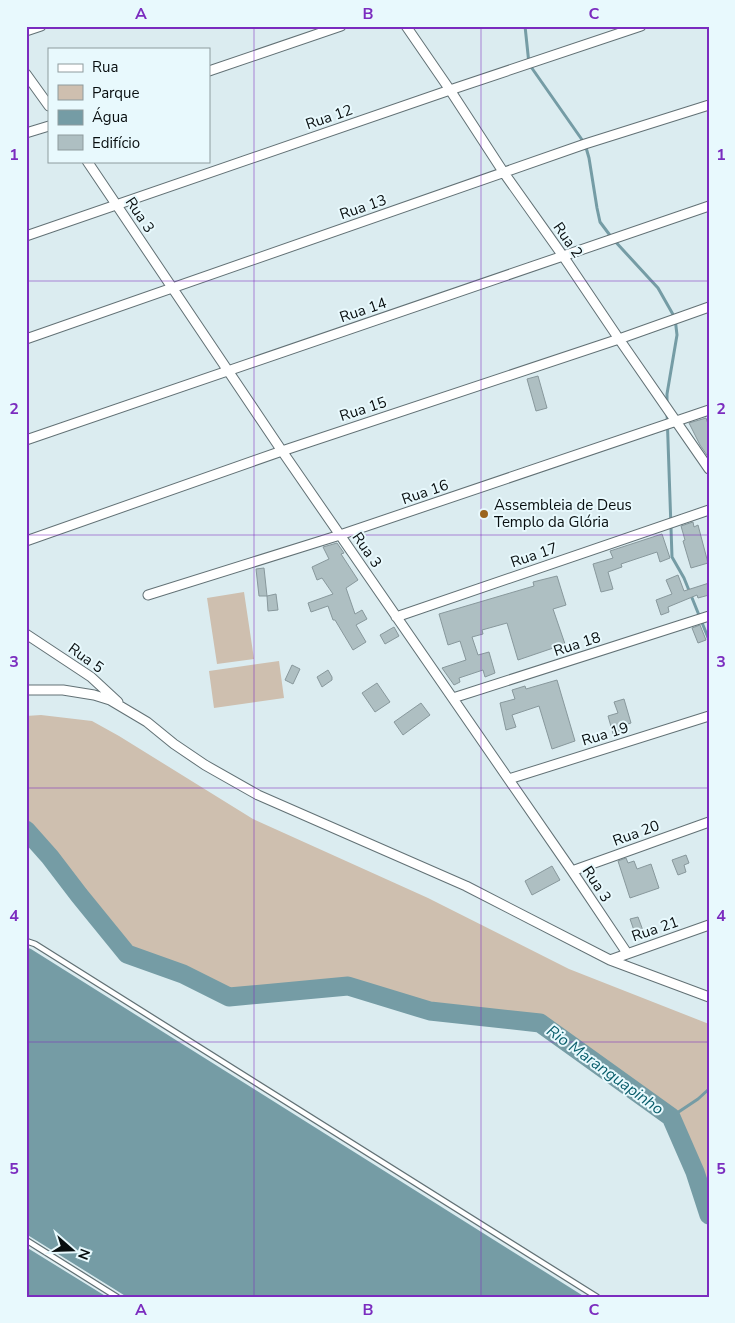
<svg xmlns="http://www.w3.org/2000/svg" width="735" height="1323" font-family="'Nunito Sans',sans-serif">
	<rect width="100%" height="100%" fill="#dbecf0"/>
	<path fill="#cebfaf" d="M244,592L254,659L217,664L207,598Z
		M279,661L284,698L214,708L209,671Z
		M41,715L92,721L119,736L253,819L428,898L569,969L709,1024V1215L695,1172L671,1117L540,1023L430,1011L348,986L229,997L183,974L127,954L79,895L50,857L26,830V716Z"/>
	<path fill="#759ca5" d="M26,947L31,949L585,1297H127L26,1234Z
		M26,1247L107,1297H26Z"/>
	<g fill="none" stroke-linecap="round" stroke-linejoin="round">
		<path stroke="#759ca5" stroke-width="3" d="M525,26L529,64L585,144L589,158L597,208L600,222L612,238L658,288L675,318L677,335L667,394V404
			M667,412L672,557L684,578L709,640
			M671,1117L698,1099L709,1089"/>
		<path stroke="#759ca5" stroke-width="19" d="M26,830L50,857L79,895L127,954L183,974L229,997L348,986L430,1011L540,1023L671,1117L695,1172L709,1215"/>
	</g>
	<path fill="#aebfc2" stroke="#88989c" d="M538,376L547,408L536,411L527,379Z
		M706,418L709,427V458L700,445L689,423Z
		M693,522L694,527L698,525L708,563L691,568L683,541L685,540L681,526Z
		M662,534L670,558L660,562L657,552L621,564L622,567L608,572L613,589L601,592L593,564L613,558L610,551Z
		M337,543L344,553L341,554L358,580L346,588L355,614L362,610L367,619L356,625L366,642L353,650L335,620H333L328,606L311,612L308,603L333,594L322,578L317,580L312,567L329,559L323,547Z
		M264,568L267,596H259L256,569Z
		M678,575L684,591L709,583V595L698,598L697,595L668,607L669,612L661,615L656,600L672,594L666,580Z
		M557,576L566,605L553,609L565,644L518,660L507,623L482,630L483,634L472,637L478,655L489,652L495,673L485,677L483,670L459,678L460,682L454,685L442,668L466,660L460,641L448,645L439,614L534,586L533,582Z
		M276,594L278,610L268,611L267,596Z
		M700,625L706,640L698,643L692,628Z
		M394,627L399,636L385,644L380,635Z
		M292,665L300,669L293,684L285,680Z
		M328,670L332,677V680L322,687L317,677Z
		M557,680L575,741L552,749L539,706L512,715L516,727L506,730L500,703L515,699L512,690L525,686L526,689Z
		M377,683L390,702L375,712L362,693Z
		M624,699L631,723L622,726L624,733L614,737L608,716L618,713L614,702Z
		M421,703L430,715L403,735L394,722Z
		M686,855L689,863L684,865L686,872L678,875L672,860Z
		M626,858L628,863L634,861L637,869L651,864L659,888L630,898L618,861Z
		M552,866L560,880L532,895L525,881Z
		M638,917L645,936L637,939L630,919Z"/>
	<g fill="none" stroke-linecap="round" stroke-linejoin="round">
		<defs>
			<path id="service" d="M26,941L35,944L597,1297
				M26,1240L117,1297"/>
			<path id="minor" d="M406,26L450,90L504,173L563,256L619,339L709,469
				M26,31L41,26
				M209,71L341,26
				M26,74L49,106
				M26,133L49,126
				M87,161L282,451L572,871L627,953
				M26,236L450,90L641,26
				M26,339L585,144L709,105
				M26,440L709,206
				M26,541L282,451L619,339L709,307
				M148,595L340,535L709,410
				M396,617L709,510
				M26,634L91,677L118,702
				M26,690H63L94,695L110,700L147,722L174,744L205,765L258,795L466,886L610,960L709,997
				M453,698L709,616
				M509,779L709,716
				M572,871L709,822
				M610,960L709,925"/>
		</defs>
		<use href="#service" stroke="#627175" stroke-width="7"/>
		<use href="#minor" stroke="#627175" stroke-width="11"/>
		<use href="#service" stroke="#fff" stroke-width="4.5"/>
		<use href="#minor" stroke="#fff" stroke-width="9"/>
	</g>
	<path fill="none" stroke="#7b2cbf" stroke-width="1" stroke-opacity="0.55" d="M254,26V1297M481,26V1297M26,281H709M26,535H709M26,788H709M26,1042H709"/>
	<circle fill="#9b651e" stroke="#e8f9fd" stroke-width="2" cx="484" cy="514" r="5"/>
	<g text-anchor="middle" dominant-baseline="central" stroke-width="4" stroke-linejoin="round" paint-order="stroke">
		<g font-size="15" fill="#080e0f" stroke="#e8f9fd">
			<text transform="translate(329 117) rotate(-19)">Rua 12</text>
			<text transform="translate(363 207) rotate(-19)">Rua 13</text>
			<text transform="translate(140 215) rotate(56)">Rua 3</text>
			<text transform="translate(568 240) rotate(55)">Rua 2</text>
			<text transform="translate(363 310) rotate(-19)">Rua 14</text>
			<text transform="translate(363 409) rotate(-18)">Rua 15</text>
			<text transform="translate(425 492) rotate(-19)">Rua 16</text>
			<text transform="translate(367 550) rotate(55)">Rua 3</text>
			<text transform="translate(534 555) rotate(-19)">Rua 17</text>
			<text transform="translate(577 644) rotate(-18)">Rua 18</text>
			<text transform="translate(86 658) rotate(36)">Rua 5</text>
			<text transform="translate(605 734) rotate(-17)">Rua 19</text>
			<text transform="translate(636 833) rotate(-20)">Rua 20</text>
			<text transform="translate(597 884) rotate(57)">Rua 3</text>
			<text transform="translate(655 929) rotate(-19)">Rua 21</text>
		</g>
		<g font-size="15" fill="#080e0f" stroke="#e8f9fd" text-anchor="start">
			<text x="494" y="505">Assembleia de Deus<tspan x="494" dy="17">Templo da Glória</tspan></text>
		</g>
		<g font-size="16" font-style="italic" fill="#085d6b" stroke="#e8f9fd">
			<text transform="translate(605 1070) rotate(36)">Rio Maranguapinho</text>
		</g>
	</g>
	<rect width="735" height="1323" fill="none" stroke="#e8f9fd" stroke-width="55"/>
	<rect x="48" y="48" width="162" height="115" fill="#e8f9fd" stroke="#8e9b9e"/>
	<rect x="58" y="64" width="25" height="8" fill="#ffffff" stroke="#8e9b9e"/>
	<text x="92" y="72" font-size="15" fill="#080e0f">Rua</text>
	<rect x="58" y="85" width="25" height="15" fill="#cebfaf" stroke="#8e9b9e"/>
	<text x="92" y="98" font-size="15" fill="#080e0f">Parque</text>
	<rect x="58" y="110" width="25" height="15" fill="#759ca5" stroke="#8e9b9e"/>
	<text x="92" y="122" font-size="15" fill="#080e0f">Água</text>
	<rect x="58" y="135" width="25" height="15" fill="#aebfc2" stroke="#8e9b9e"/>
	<text x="92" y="148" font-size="15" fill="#080e0f">Edifício</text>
	<g transform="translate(72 1250) rotate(110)" stroke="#e8f9fd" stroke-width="4" paint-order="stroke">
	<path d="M0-4L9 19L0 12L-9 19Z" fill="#080e0f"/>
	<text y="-8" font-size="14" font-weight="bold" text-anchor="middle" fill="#080e0f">N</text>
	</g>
	<rect x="28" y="28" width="680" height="1268" fill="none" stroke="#7b2cbf" stroke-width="2"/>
	<g font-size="16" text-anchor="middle" font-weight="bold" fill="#7b2cbf">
		<text x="141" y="19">A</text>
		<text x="368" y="19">B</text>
		<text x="594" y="19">C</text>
		<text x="14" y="160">1</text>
		<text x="721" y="160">1</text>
		<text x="14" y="414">2</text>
		<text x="721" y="414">2</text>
		<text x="14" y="667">3</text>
		<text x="721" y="667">3</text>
		<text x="14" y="921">4</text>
		<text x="721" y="921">4</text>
		<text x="14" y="1174">5</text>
		<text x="721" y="1174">5</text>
		<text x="141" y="1315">A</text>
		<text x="368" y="1315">B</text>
		<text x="594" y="1315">C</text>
	</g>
</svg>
